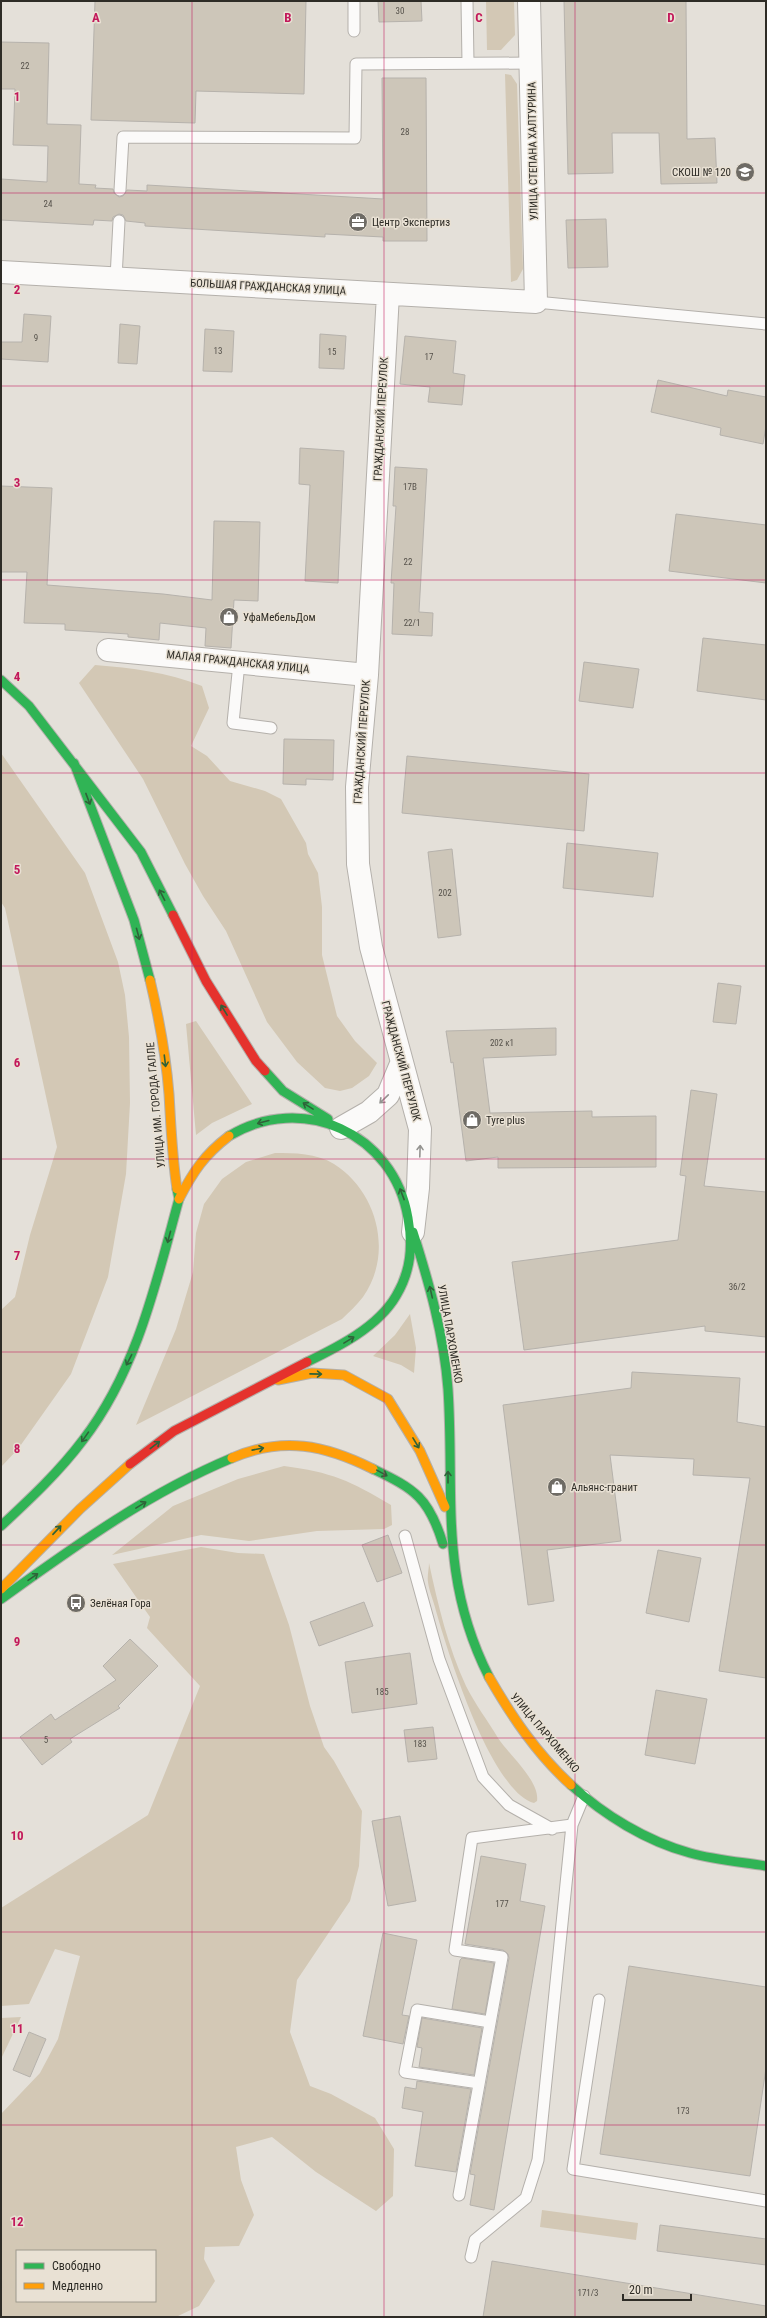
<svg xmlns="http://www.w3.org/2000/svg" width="767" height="2318" font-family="'Roboto Condensed',sans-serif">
	<rect width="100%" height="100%" fill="#e4e0d9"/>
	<path fill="#d3c8b5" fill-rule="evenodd" d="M486,1H514L515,35L501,50H487Z
		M505,74L511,75L517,84L523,269L517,280L511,282Z
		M95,665C132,668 167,672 202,686L209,708L191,746L207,756L230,781L265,791L281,799L306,843L308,854L318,873L322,907V955L337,1016L355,1041L377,1063L369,1076L352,1088L340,1091L325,1088L297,1062L267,1022L226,931L203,896L185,864L143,779L79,683Z
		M1,753L85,873L118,962L125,995L129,1037L130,1103L126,1174L108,1277L71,1374L18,1449L1,1467V1310L15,1297L30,1235L57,1147L5,908L1,902Z
		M196,1021L252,1104L212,1123L196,1135L186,1024Z
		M275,1153C295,1153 316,1153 334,1164C377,1191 394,1253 363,1297C357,1305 349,1312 342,1319L136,1425L176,1329L193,1272L196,1233L204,1204L222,1179L246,1162Z
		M410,1314L416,1348L414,1373L401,1365L373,1356L395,1335Z
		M284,1466C331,1472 351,1481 391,1505L392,1525L384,1529L317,1531L249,1541L201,1535L112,1555L173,1506L238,1479Z
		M201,1547L238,1553L264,1554L289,1625L310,1706L324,1747L334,1761L362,1811L359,1866L350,1901L297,1980L290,2032L310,2086L331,2094L375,2118L394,2149L393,2196L376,2211L316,2172L272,2137L236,2147L241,2180L254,2215L239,2246L205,2247L204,2259L215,2281L199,2306L176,2317H1V2114L40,2073L58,2039L80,1956L55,1949L29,2004L1,2006V1908L148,1815L200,1686L147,1628L150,1617L113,1564ZM17,2251H155V2301H17Z
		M429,1563C438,1605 448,1647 466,1686C475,1704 488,1721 498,1738C509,1755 540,1781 537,1801L534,1803C491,1791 448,1653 436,1611C434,1602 429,1591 428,1582C427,1576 429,1569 429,1563Z
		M21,2017L1,2059V2018Z
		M542,2210L638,2223L636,2240L540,2227Z"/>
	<path fill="#cdc6b9" stroke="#b6b2ac" d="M95,1H306L304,94L196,91L195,123L91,120Z
		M378,1H421L422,21L379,22Z
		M564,1H686L687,139L715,138L717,183L661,184L659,133H612L613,173L568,174Z
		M1,42L49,43L47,124L81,125L79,184L96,185L95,188L113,189L114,193L119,197L123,196L127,190L147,191V185L383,199L382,78H426L427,241H383V237L325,234V237L145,226V223L126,221L123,215L119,214L113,217L112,221L94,220L93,225L1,220V179L47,182L48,146L13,145L15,89H1Z
		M606,219L608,267L568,268L566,220Z
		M24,314L51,316L48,362L1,359V342H22Z
		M120,324L140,326L137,364L118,363Z
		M205,329L234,331L232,372L203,371Z
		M320,334L346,336L344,369L319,368Z
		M405,336L456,341L453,373L465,375L462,405L428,402L430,387L400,384Z
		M658,380L727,396L728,390L766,397V426L763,444L720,435L721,428L651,412Z
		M300,448L344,451L338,583L305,581L310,485L299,484Z
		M395,467L427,469L419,612L433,613L432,636L392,634L394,583H391L396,506H393Z
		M1,486L52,488L47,585L163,594L212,600L214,521L260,522L258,601L234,600L231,648L205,646L206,628L160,623L159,640L128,637V634L65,630V624L24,623L27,572H1Z
		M676,514L766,525V583L669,571Z
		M703,638L766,645V700L697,691Z
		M584,662L639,669L633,708L579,701Z
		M284,739L334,740L333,780L306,779V785L283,784Z
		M407,756L589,774L584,831L402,813Z
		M567,843L658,853L653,897L563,888Z
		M452,849L461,935L438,938L428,852Z
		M718,983L741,986L736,1024L713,1022Z
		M556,1028V1055L483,1058L490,1113L592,1111V1117L656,1116V1167L498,1168V1157L466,1161L453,1062L451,1063L446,1031Z
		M691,1090L717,1094L704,1186L766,1192V1337L705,1331V1326L524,1350L512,1262L678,1240L686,1176L680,1175Z
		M632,1372L740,1378L737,1422L766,1427V1678L719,1671L750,1478L693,1475L694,1459L610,1455L621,1541L547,1550L554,1601L528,1605L503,1405L631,1388Z
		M388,1535L402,1573L377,1582L362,1545Z
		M658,1550L701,1558L689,1622L646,1613Z
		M364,1602L373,1626L319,1646L310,1622Z
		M130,1639L158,1666L118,1706L120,1708L70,1739L72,1742L42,1765L20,1737L51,1714L55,1720L116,1680L103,1666Z
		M410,1653L417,1704L352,1713L345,1662Z
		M656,1690L707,1699L695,1764L645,1755Z
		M433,1727L437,1759L408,1762L404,1730Z
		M400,1816L416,1901L388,1906L372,1821Z
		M481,1856L526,1864L520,1901L545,1906L494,2210L470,2205L475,2175L470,2174L509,1958L508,1954L503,1950L465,1944Z
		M383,1933L417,1940L402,2015L409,2016L403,2044L363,2036Z
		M462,1958L494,1963L485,2014L452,2009L460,1960Z
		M629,1966L766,1987V2068L750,2176L600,2154Z
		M422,2018L482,2028L474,2075L419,2067L422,2048L417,2047Z
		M29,2032L46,2039L30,2077L13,2070Z
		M417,2081L471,2089L456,2172L415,2166L423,2112L402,2108L405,2087L416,2089Z
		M660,2225L766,2239V2265L657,2251Z
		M492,2261L766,2306V2317H483Z"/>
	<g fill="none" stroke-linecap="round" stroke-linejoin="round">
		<defs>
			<path id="lane" d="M354,1V31
				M467,1L468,63
				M120,190L123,137L355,138L356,64L531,63
				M116,278L119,221
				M536,302L766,324
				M239,663L233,723L271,728
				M405,1536L439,1659L483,1777L509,1805L552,1829
				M599,2000L573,2169L766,2201
				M479,2083L405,2072L417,2010L490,2022
				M459,2195L502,1957L455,1950L472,1838L572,1825
				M471,2257L475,2240L526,2198L538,2160L572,1825L584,1796"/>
			<path id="street" d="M1,272L536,302L529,1
				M388,294L367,675L357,787L358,864L371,947L420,1129L418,1188L413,1232
				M108,650L367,675
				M341,1128L369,1112L388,1095L401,1064"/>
			<path id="fast" d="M1,680L29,706L141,852L173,915
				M74,763L134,920L150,980
				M265,1071L283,1091L328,1119
				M229,1136C302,1092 394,1133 408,1218C413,1246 411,1271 396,1296C378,1327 338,1347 307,1362
				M413,1232C429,1283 444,1335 448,1389C455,1495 438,1576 489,1677
				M373,1469C415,1489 429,1498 443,1544
				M1,1526C30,1499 59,1472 83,1440C137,1370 156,1283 179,1199L177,1189
				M1,1599C75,1546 148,1493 232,1458
				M571,1785C604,1815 646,1841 690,1853C715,1860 741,1862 766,1866"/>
			<path id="slow" d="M150,980C159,1018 166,1056 169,1094C171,1127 172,1156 177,1189
				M179,1199C193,1172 204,1155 229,1136
				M278,1380L312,1373L344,1375L388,1399L420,1451L445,1507
				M232,1458C283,1436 325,1445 373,1469
				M1,1589L80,1509L130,1464
				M489,1677C512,1717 537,1754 571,1785"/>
			<path id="jam" d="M173,915L206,981L256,1061L265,1071
				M130,1464L174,1431L307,1362"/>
		</defs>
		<use href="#lane" stroke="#b4b0ab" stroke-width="13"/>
		<use href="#street" stroke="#b4b0ab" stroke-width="24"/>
		<use href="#fast" stroke="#b4b0ab" stroke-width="11"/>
		<use href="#slow" stroke="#b4b0ab" stroke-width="11"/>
		<use href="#jam" stroke="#b4b0ab" stroke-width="11"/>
		<use href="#lane" stroke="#fbfaf9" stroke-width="11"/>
		<use href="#street" stroke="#fbfaf9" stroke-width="22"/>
		<use href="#fast" stroke="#30b455" stroke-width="9"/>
		<use href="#slow" stroke="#ff9f0a" stroke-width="9"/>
		<use href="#jam" stroke="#e5322d" stroke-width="9"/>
	</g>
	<defs><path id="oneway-shaft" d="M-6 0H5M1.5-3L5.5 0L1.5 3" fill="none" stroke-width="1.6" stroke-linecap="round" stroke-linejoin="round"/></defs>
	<g stroke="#2f6239">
		<use href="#oneway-shaft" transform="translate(88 799) rotate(69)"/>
		<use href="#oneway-shaft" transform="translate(162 895) rotate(-117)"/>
		<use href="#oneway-shaft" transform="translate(138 934) rotate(75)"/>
		<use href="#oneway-shaft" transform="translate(224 1010) rotate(-122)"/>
		<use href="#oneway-shaft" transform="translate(165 1061) rotate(83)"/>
		<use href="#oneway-shaft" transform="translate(308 1106) rotate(-148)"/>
		<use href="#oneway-shaft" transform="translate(263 1122) rotate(165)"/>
		<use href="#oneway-shaft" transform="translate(402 1194) rotate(-111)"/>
		<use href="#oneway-shaft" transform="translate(169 1237) rotate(105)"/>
		<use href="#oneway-shaft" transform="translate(431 1292) rotate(-103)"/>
		<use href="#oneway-shaft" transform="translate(349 1340) rotate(-31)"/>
		<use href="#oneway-shaft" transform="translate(129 1360) rotate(117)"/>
		<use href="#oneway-shaft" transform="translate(316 1374) rotate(1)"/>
		<use href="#oneway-shaft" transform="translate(85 1437) rotate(125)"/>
		<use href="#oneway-shaft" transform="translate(416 1443) rotate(59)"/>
		<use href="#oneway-shaft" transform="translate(155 1445) rotate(-38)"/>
		<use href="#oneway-shaft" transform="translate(258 1449) rotate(-11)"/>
		<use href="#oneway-shaft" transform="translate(382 1473) rotate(29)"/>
		<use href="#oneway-shaft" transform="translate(448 1477) rotate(-90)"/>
		<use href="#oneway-shaft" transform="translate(141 1505) rotate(-31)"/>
		<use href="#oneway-shaft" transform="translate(57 1530) rotate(-47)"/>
		<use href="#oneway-shaft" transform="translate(33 1577) rotate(-35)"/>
	</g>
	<g stroke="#949390">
		<use href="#oneway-shaft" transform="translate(384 1099) rotate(136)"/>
		<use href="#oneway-shaft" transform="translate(420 1151) rotate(-88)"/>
	</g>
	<path fill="none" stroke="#c2185b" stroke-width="1" stroke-opacity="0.55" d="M192,1V2317M384,1V2317M575,1V2317M1,193H766M1,386H766M1,580H766M1,773H766M1,966H766M1,1159H766M1,1352H766M1,1545H766M1,1738H766M1,1932H766M1,2125H766"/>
	<defs>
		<symbol id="school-disc" viewBox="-11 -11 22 22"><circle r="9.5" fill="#6e6b65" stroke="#e9e1d4"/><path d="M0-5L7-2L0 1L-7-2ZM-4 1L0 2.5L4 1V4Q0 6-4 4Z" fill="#fff"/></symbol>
		<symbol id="office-disc" viewBox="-11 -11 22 22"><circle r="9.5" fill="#6e6b65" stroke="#e9e1d4"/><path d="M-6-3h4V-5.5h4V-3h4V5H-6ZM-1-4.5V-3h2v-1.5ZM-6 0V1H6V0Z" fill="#fff"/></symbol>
		<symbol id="shop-disc" viewBox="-11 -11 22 22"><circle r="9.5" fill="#6e6b65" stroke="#e9e1d4"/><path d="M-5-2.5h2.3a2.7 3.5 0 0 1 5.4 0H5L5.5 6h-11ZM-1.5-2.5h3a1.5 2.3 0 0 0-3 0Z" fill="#fff"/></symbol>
		<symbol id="bus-disc" viewBox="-11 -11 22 22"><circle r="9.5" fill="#6e6b65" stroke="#e9e1d4"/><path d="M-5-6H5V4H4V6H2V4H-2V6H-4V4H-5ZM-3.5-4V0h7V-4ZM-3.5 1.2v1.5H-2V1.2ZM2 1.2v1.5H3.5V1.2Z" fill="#fff"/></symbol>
	</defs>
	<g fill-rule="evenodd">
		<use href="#school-disc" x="734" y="161" width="22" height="22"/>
		<use href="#office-disc" x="347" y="211" width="22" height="22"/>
		<use href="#shop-disc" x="218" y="606" width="22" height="22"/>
		<use href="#shop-disc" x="461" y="1109" width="22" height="22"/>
		<use href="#shop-disc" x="546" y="1476" width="22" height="22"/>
		<use href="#bus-disc" x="65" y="1592" width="22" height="22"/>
	</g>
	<g text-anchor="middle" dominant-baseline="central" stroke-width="3" stroke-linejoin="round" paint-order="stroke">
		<g font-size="9" fill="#56524b">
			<text x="400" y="11">30</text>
			<text x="25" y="66">22</text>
			<text x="405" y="132">28</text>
			<text x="48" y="204">24</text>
			<text x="36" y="338">9</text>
			<text x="218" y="351">13</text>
			<text x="332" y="352">15</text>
			<text x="429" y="357">17</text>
			<text x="410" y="487">17В</text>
			<text x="408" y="562">22</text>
			<text x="412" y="623">22/1</text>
			<text x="445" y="893">202</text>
			<text x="502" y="1043">202 к1</text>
			<text x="737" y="1287">36/2</text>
			<text x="382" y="1692">185</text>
			<text x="46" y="1740">5</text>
			<text x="420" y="1744">183</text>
			<text x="502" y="1904">177</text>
			<text x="683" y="2111">173</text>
			<text x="588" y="2293">171/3</text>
		</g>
		<g font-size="11" fill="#2e2c26" stroke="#e9e1d4">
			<text transform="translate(533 151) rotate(-91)">УЛИЦА СТЕПАНА ХАЛТУРИНА</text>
			<text transform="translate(268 287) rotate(3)">БОЛЬШАЯ ГРАЖДАНСКАЯ УЛИЦА</text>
			<text transform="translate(381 419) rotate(-87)">ГРАЖДАНСКИЙ ПЕРЕУЛОК</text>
			<text transform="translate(238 662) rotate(6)">МАЛАЯ ГРАЖДАНСКАЯ УЛИЦА</text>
			<text transform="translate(362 742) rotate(-86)">ГРАЖДАНСКИЙ ПЕРЕУЛОК</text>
			<text transform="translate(401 1061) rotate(75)">ГРАЖДАНСКИЙ ПЕРЕУЛОК</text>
			<text transform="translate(156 1105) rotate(-95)">УЛИЦА ИМ. ГОРОДА ГАЛЛЕ</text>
			<text transform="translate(450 1334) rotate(80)">УЛИЦА ПАРХОМЕНКО</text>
			<text transform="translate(545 1733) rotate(50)">УЛИЦА ПАРХОМЕНКО</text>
		</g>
		<g font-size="11" fill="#2e2c26" stroke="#e9e1d4" text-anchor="start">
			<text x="731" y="172" text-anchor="end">СКОШ № 120</text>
			<text x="372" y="222">Центр Экспертиз</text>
			<text x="243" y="617">УфаМебельДом</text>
			<text x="486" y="1120">Tyre plus</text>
			<text x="571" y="1487">Альянс-гранит</text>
			<text x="90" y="1603">Зелёная Гора</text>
		</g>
	</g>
	<g font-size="13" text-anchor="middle" font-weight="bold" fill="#c2185b" stroke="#e9e1d4" stroke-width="3" stroke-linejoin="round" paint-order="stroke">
		<text x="96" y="22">A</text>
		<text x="288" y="22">B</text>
		<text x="479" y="22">C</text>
		<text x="671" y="22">D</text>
		<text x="17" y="101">1</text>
		<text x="17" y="294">2</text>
		<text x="17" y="487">3</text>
		<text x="17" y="681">4</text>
		<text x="17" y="874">5</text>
		<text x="17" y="1067">6</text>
		<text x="17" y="1260">7</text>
		<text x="17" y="1453">8</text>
		<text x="17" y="1646">9</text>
		<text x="17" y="1840">10</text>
		<text x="17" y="2033">11</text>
		<text x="17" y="2226">12</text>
	</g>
	<rect width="767" height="2318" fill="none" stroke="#2e2c26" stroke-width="4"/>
	<rect x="16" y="2250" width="140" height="52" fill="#e9e1d4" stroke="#9e998e"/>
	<rect x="24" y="2263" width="20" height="6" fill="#30b455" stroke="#9e998e"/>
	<text x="52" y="2270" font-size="12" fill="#2e2c26">Свободно</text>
	<rect x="24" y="2283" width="20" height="6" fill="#ff9f0a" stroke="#9e998e"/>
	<text x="52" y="2290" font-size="12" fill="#2e2c26">Медленно</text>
	<path d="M623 2294v6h68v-6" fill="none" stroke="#2e2c26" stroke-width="2"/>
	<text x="629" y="2294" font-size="12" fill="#2e2c26" stroke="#e9e1d4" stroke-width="3" paint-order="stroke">20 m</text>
</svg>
